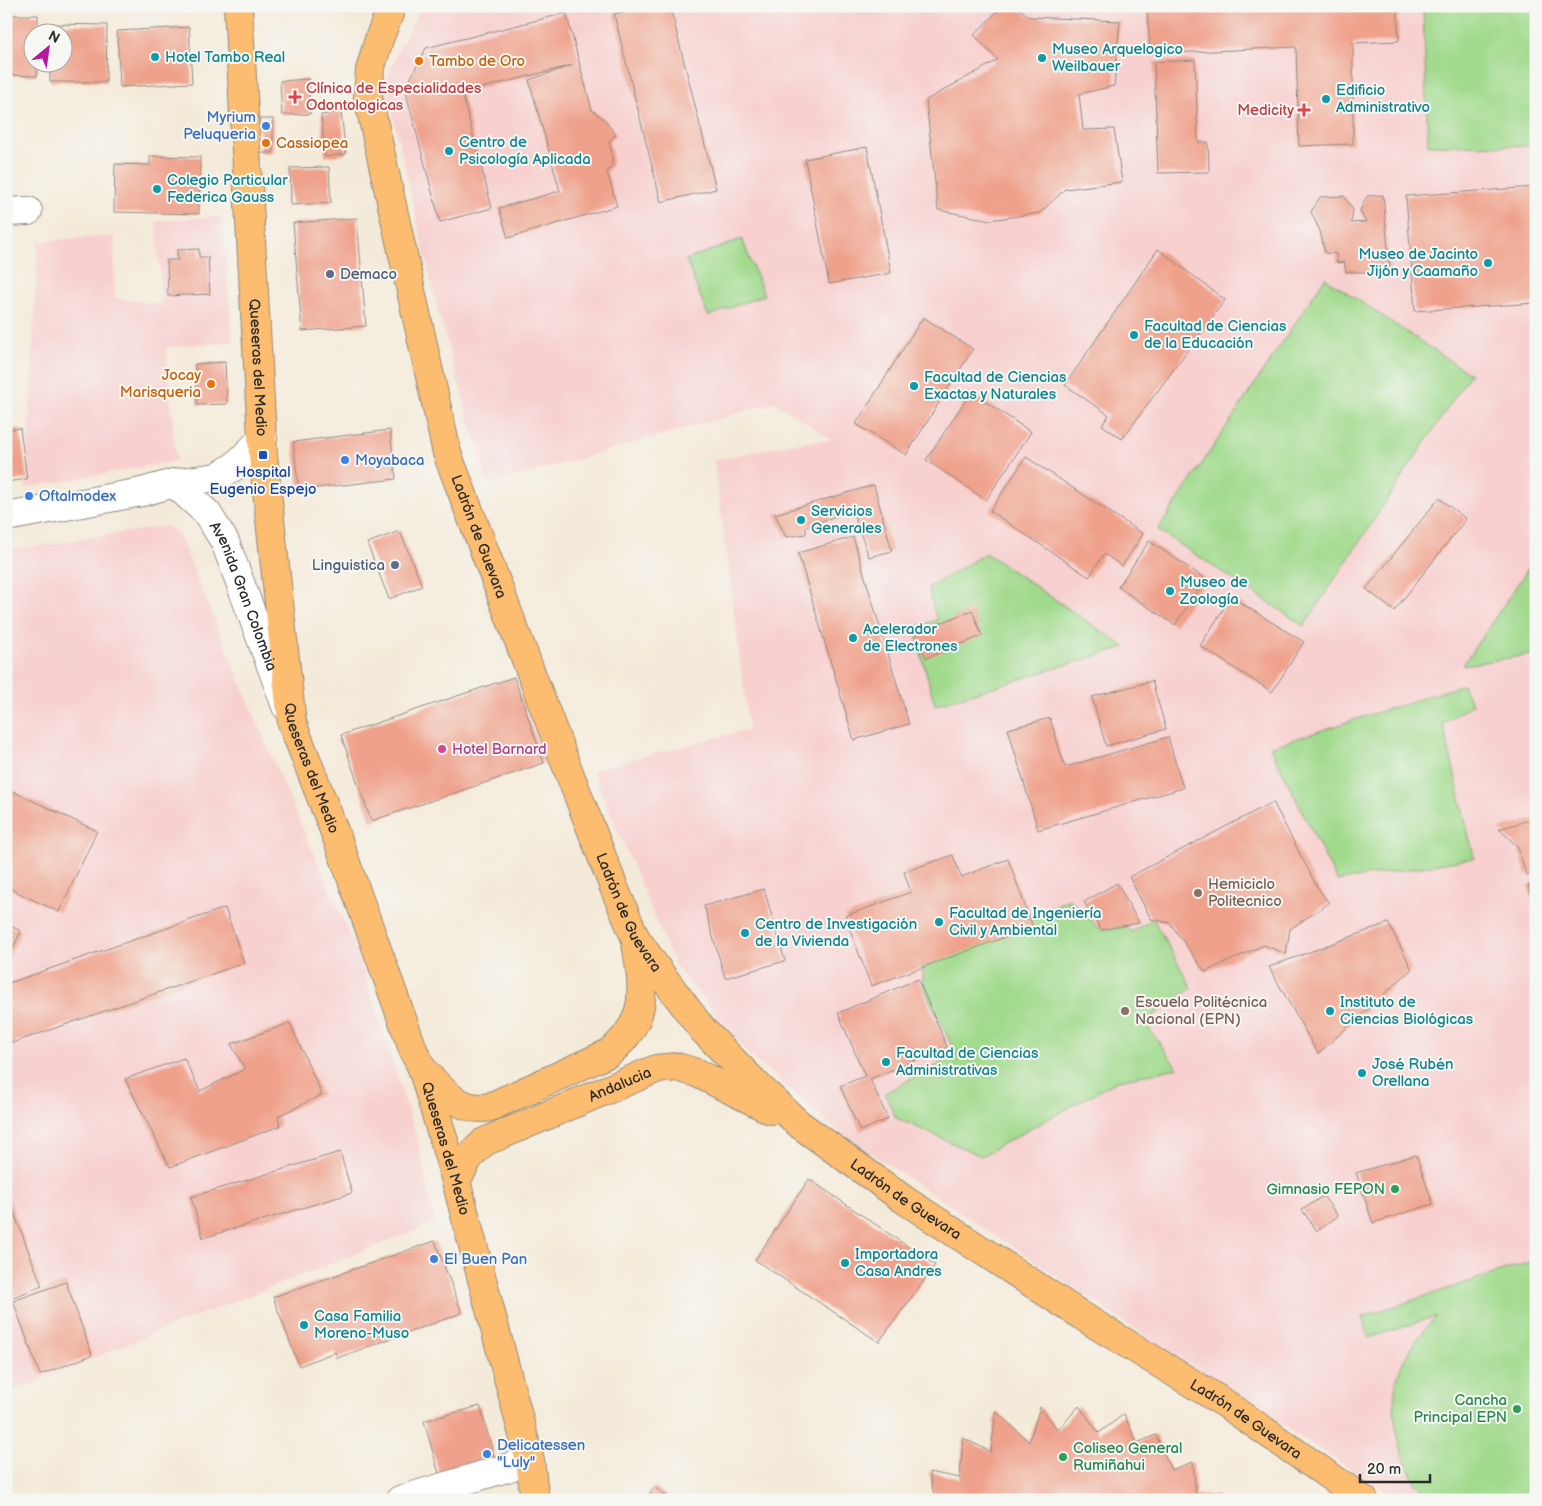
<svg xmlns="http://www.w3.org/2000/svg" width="1542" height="1506" font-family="'Balsamiq Sans',sans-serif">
	<rect width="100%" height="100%" fill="#f6f6f2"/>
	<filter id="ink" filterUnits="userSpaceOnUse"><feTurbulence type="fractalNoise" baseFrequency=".02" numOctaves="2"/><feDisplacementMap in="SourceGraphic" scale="10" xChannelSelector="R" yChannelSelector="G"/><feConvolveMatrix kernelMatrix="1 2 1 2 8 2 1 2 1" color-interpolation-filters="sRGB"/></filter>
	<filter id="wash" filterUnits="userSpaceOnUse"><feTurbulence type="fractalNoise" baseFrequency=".0096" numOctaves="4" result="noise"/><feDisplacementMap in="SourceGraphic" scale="20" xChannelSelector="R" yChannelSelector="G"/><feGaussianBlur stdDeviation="1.12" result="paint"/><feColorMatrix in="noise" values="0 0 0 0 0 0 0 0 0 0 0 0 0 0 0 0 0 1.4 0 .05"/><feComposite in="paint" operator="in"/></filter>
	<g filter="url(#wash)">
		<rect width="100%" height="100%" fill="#f4ead9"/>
		<path fill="#f7d0cf" d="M422,6H1536V1500H1398L1139,1332L1028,1257L844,1136L751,1056L675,965L592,770L749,729L714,460L791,444L831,440L776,402L488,485L438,311L385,81L401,45Z
			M222,216L233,342L166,347L176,461L26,488L38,241L114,236L115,298L162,304L156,221Z
			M167,526L178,533L288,795L356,949L418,1141L435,1223L174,1325L6,1394V551Z"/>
		<path fill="#a1da8d" stroke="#66825c" d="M1423,6H1536V146L1428,145Z
			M742,239L764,295L708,316L686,260Z
			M1325,278L1470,374L1304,626L1158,530Z
			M986,553L1125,647L935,705L914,628L937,620L928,588Z
			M1536,557V654L1463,665Z
			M1463,685L1472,704L1443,724L1474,858L1337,881L1270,747Z
			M1069,899L1101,930L1125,926L1131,932L1153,919L1192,988L1154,1015L1150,1030L1177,1068L1119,1080L981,1156L896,1118L885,1093L956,1055L923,985V965Z
			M1536,1260V1500H1432C1426,1494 1418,1487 1414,1480C1396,1447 1386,1397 1403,1362C1412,1343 1423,1332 1436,1316L1369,1338L1362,1317Z"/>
		<g id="blocks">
			<path fill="#efa18b" d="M645,6H670L716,189L661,202L614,14Z
				M1003,6H1015L1030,17L1120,21L1114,86L1079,94L1083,130L1114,129L1122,182L1065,189L1040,213L990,220L938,210L926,100L998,60L974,35Z
				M1147,6H1397L1399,41L1353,43V144L1299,146L1296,47L1150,54Z
				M566,13L592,110L604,119L616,135L609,141L612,154V165L607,172L617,206L508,238L499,208L560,191L529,80L573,65L462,93L492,208L440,222L405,89L426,48Z
				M6,15H38V32H32V62H37V76L6,75Z
				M51,24L107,25L106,82H50V62H62V32H51Z
				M189,27L192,83L120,87L117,31Z
				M1195,60L1198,142H1208L1209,172L1158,173L1154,62Z
				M308,79L310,114L282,115L280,81Z
				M341,112L346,154L325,157L321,115Z
				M259,119H273V153H260Z
				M867,147L891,273L829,284L805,159Z
				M150,156L200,157L199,214L114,212L115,164L150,165Z
				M329,167L331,203L291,205L290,168Z
				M1536,187V303L1415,311L1406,196Z
				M1383,195L1390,272H1346L1344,262L1337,263L1336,254L1325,253L1320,231L1311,212L1320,197L1344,196L1353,210L1351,223L1366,222L1360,211L1367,196Z
				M357,218L366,326L302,331L293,223Z
				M199,249V257H208L210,294L168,296L167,260H178L177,250Z
				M1158,249L1225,300L1122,439L1102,425L1109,415L1065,385Z
				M923,317L973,349L906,455L856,424Z
				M225,362L227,404L197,405L195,364Z
				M971,392L1031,432L986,500L926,460Z
				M20,428L27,479L6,482V430Z
				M390,430L396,479L299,490L293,442Z
				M1026,457L1143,534L1122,566L1104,554L1089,577L990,511Z
				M874,485L892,551L869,557L852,510L806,527V534L786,537L775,514Z
				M1439,498L1466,519L1394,611L1366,589Z
				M400,531L422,586L389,599L367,543Z
				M853,537L909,724L854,740L798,553Z
				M1149,541L1206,579L1175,625L1118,587Z
				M1231,597L1304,642L1272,692L1200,646Z
				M972,610L982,636L926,658L916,633Z
				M514,677L544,763L371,821L341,735Z
				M1152,681L1166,729L1106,746L1092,697Z
				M1050,718L1065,767L1168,737L1183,788L1038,830L1008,729Z
				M6,788L97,831L59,912L6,887Z
				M1273,802L1316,885L1329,903L1290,929L1286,954L1264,945L1205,972L1170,923L1151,919L1129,877Z
				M1536,818V872L1526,875L1518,847L1499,829Z
				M953,855L961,877L1008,859L1033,927L871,986L845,916L911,892L904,872Z
				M1117,883L1139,923L1101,930L1084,902Z
				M1536,884V904H1533L1528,885Z
				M764,889L785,961L725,978L704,906Z
				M225,908L244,963L12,1043L6,1025V984Z
				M1388,923L1412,969L1318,1054L1269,967Z
				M6,924L21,931L6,964Z
				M918,979L947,1047L870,1079L888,1119L860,1131L840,1086L865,1076L838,1013Z
				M290,1023L322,1095L278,1116L280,1126L170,1167L125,1079L184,1058L200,1091L245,1069L231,1044Z
				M340,1152L352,1193L203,1238L191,1197Z
				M1416,1155L1433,1204L1373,1223L1356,1173Z
				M809,1179L935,1265L879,1342L755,1260Z
				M6,1192L42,1286L11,1298L6,1285Z
				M1323,1196L1338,1216L1317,1231L1302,1210Z
				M435,1241L462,1313L337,1358L335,1352L299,1366L273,1297Z
				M66,1282L92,1355L40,1375L13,1301Z
				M480,1406L495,1459L439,1474L424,1421Z
				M1079,1406L1099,1433L1124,1414L1137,1443L1156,1435L1171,1470L1193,1462L1196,1496L1218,1495L1217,1500H935L929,1472L960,1478L963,1438L991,1452L996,1411L1029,1442L1040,1407L1058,1430Z
				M654,1487L673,1500H645Z"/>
		</g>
	</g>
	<g filter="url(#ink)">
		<use href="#blocks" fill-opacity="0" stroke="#908a82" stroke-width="1"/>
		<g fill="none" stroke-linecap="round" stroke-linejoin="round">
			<defs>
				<g id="minor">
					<path d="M6,212L28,211"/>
					<path id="s1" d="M174,483L207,513L225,542L286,706"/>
					<path d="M6,517L142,492L174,483L217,477L235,466L263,438"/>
					<path d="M400,1500L530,1461"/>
				</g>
				<g id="major">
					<path id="s2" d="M238,6L263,455L292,723L337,838L414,1052L422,1068L456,1181L530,1461L535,1500"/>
					<path id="s3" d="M392,6L379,39L370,70L368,97L447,453L570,775L615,890L635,937L660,973L702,1029L760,1088L799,1124L903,1199L1093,1323L1226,1404L1364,1500"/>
					<path d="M424,1071C443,1091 460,1113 490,1107L609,1053C649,1021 644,990 636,943"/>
					<path id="s4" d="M456,1181L470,1156L484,1142L656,1069L677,1067L697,1073L771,1110"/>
				</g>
			</defs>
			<use href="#minor" stroke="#908a82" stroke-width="30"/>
			<use href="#major" stroke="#908a82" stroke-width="30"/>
			<use href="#minor" stroke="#fff" stroke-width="28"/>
			<use href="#major" stroke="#fcbd6f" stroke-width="28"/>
		</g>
	</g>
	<g fill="#0f9aa8" stroke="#f6f6f2" stroke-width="2">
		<circle cx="155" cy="57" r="5"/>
		<circle cx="1042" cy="58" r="5"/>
		<circle cx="1326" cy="99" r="5"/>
		<circle cx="449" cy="151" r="5"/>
		<circle cx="157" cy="189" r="5"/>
		<circle cx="1488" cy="263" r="5"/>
		<circle cx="1134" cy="335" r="5"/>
		<circle cx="914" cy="386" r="5"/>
		<circle cx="801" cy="520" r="5"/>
		<circle cx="1170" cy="591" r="5"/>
		<circle cx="853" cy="638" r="5"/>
		<circle cx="939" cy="922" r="5"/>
		<circle cx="745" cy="933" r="5"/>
		<circle cx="1330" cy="1011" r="5"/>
		<circle cx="886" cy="1062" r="5"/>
		<circle cx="1362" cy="1073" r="5"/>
		<circle cx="845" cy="1263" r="5"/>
		<circle cx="304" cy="1325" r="5"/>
	</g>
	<g fill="#e8710a" stroke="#f6f6f2" stroke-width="2">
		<circle cx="419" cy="61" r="5"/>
		<circle cx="266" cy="143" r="5"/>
		<circle cx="211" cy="384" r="5"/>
	</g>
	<g fill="#e0444e" stroke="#f6f6f2" stroke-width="2">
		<path d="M292.5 89.5h5v5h5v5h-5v5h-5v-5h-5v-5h5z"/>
		<path d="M1301.5 102.5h5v5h5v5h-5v5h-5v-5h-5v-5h5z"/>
	</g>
	<g fill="#3f7fe0" stroke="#f6f6f2" stroke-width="2">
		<circle cx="266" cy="126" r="5"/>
		<circle cx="345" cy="460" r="5"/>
		<circle cx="29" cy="496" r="5"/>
		<circle cx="434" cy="1259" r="5"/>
		<circle cx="487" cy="1454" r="5"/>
	</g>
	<g fill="#5c6f8a" stroke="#f6f6f2" stroke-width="2">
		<circle cx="330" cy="274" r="5"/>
		<circle cx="395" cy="565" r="5"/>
	</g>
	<rect fill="#1a4fb4" stroke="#f6f6f2" stroke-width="2" x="258" y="450" width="10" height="10" rx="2.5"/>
	<circle fill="#d1479c" stroke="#f6f6f2" stroke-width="2" cx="442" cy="749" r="5"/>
	<g fill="#8d6e63" stroke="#f6f6f2" stroke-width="2">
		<circle cx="1198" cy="893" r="5"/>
		<circle cx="1125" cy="1011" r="5"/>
	</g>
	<g fill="#2e9e5b" stroke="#f6f6f2" stroke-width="2">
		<circle cx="1395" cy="1189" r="5"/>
		<circle cx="1517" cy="1409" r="5"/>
		<circle cx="1063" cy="1457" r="5"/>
	</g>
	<g text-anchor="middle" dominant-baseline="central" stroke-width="4" stroke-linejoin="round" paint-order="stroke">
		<g font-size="15" fill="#0d838f" stroke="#f6f6f2" text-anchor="start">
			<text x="1052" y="49">Museo Arquelogico<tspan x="1052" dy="17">Weilbauer</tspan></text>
			<text x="165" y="57">Hotel Tambo Real</text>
			<text x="1336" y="90">Edificio<tspan x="1336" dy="17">Administrativo</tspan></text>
			<text x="459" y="142">Centro de<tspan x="459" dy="17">Psicología Aplicada</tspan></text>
			<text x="167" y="180">Colegio Particular<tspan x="167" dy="17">Federica Gauss</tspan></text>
			<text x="1478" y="254" text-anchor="end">Museo de Jacinto<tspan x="1478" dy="17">Jijón y Caamaño</tspan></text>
			<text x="1144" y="326">Facultad de Ciencias<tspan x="1144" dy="17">de la Educación</tspan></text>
			<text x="924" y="377">Facultad de Ciencias<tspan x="924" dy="17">Exactas y Naturales</tspan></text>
			<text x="811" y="511">Servicios<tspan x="811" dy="17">Generales</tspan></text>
			<text x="1180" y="582">Museo de<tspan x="1180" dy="17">Zoología</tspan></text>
			<text x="863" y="629">Acelerador<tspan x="863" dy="17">de Electrones</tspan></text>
			<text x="949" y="913">Facultad de Ingeniería<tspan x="949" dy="17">Civil y Ambiental</tspan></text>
			<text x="755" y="924">Centro de Investigación<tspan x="755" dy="17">de la Vivienda</tspan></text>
			<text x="1340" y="1002">Instituto de<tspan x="1340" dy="17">Ciencias Biológicas</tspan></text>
			<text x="896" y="1053">Facultad de Ciencias<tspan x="896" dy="17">Administrativas</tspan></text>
			<text x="1372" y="1064">José Rubén<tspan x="1372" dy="17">Orellana</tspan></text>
			<text x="855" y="1254">Importadora<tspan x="855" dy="17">Casa Andres</tspan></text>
			<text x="314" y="1316">Casa Familia<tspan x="314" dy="17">Moreno-Muso</tspan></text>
		</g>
		<g font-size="15" fill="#c56008" stroke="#f6f6f2" text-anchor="start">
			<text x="429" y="61">Tambo de Oro</text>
			<text x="276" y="143">Cassiopea</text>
			<text x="201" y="375" text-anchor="end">Jocay<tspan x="201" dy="17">Marisqueria</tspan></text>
		</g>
		<g font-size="15" fill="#be3a42" stroke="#f6f6f2" text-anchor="start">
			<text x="306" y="88">Clínica de Especialidades<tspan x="306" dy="17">Odontologicas</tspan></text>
			<text x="1294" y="110" text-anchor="end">Medicity</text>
		</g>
		<g font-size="15" fill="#366cbe" stroke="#f6f6f2" text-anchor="start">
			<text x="256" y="117" text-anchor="end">Myrium<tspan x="256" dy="17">Peluqueria</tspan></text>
			<text x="355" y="460">Moyabaca</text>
			<text x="39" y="496">Oftalmodex</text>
			<text x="444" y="1259">El Buen Pan</text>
			<text x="497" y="1445">Delicatessen<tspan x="497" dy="17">"Luly"</tspan></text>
		</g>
		<g font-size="15" fill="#4e5e75" stroke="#f6f6f2" text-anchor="start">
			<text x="340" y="274">Demaco</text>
			<text x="385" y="565" text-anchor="end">Linguistica</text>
		</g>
		<g font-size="15" fill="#2b2b2b" stroke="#f6f6f2">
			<text stroke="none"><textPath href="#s2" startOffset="362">Queseras del Medio</textPath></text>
			<text stroke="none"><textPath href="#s3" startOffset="549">Ladrón de Guevara</textPath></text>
			<text stroke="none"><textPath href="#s1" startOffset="136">Avenida Gran Colombia</textPath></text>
			<text stroke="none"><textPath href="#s2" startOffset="768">Queseras del Medio</textPath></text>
			<text stroke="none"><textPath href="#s3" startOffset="954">Ladrón de Guevara</textPath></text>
			<text stroke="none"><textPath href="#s4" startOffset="196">Andalucia</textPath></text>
			<text stroke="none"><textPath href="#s2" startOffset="1172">Queseras del Medio</textPath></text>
			<text stroke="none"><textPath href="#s3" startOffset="1359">Ladrón de Guevara</textPath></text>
			<text stroke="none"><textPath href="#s3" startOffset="1764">Ladrón de Guevara</textPath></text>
		</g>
		<g font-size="15" fill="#164399" stroke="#f6f6f2">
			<text x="263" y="472">Hospital<tspan x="263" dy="17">Eugenio Espejo</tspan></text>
		</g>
		<g font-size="15" fill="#b23c85" stroke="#f6f6f2" text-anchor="start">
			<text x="452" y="749">Hotel Barnard</text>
		</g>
		<g font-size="15" fill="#785e54" stroke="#f6f6f2" text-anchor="start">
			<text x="1208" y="884">Hemiciclo<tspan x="1208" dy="17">Politecnico</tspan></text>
			<text x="1135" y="1002">Escuela Politécnica<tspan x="1135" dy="17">Nacional (EPN)</tspan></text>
		</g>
		<g font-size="15" fill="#27864d" stroke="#f6f6f2" text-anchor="end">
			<text x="1385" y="1189">Gimnasio FEPON</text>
			<text x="1507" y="1400">Cancha<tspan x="1507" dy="17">Principal EPN</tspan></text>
			<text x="1073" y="1448" text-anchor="start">Coliseo General<tspan x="1073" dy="17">Rumiñahui</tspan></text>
		</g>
	</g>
	<rect width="1542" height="1506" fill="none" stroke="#f6f6f2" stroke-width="25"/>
	<g transform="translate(48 48) rotate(29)"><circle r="24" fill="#f6f6f2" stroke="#a5a5a2"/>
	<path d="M0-4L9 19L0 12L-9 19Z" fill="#b5179e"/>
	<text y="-8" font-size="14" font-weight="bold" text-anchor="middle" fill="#2b2b2b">N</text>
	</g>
	<path d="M1360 1474v8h70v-8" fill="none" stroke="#2b2b2b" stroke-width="2.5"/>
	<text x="1367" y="1474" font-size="15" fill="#2b2b2b" stroke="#f6f6f2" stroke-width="4" paint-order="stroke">20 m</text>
</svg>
